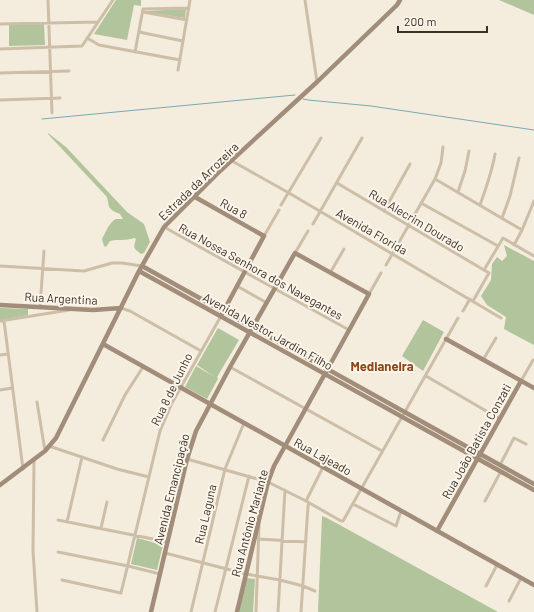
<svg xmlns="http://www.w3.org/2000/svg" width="534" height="612" font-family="Barlow,sans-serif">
	<rect width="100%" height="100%" fill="#f4ecdd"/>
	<path fill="#b1c49b" d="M116,0H141V6L134,5L127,40L94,34Z
		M499,0H534V15Z
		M186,9L185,18L147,12V11Z
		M44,24L45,45L9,46V25Z
		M48,133L66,147L127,212L144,224L150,242L144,253L141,254C134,248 133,249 136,239L134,238C125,241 118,239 110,241L106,247L104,246L102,239C105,234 109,222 116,219C118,219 120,219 123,219L120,214L113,211L109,207L107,197L48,134Z
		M504,245L534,261V345L504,329L506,317L487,305L481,296L491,280L492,264L497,257L502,261L507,256Z
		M0,308L28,309V315L0,320Z
		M423,320L444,332L423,371L402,356Z
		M218,328L239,340L217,377L218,379L207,399L185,387L196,366L215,377L197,365Z
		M322,516L327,518L498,612H318Z
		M137,538L163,545L157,570L131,564Z
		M246,578L255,579L253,612H239Z"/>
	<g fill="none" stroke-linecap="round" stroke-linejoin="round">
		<path stroke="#7aa9b3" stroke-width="1" d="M303,99L308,100L371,106L534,130
			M42,119L295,95"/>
		<path stroke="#cdbea8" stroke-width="3" d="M48,0L52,113
			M305,0L317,82
			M143,12L187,20
			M0,24L98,22
			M139,32L183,41
			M87,38L99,45L180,60
			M0,49L82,46L113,0
			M135,52L143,9L189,8
			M178,70L190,0
			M0,73L69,71
			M0,100L60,98
			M232,161L289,193L501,318
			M435,179L522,230
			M337,183L489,273L473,301
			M458,192L465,171L469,151
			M421,203L498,246
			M281,205L321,138
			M480,205C486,188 492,172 495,154
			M384,211L410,164
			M502,218L510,196L519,158
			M313,224L362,138
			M164,227L349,330
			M264,236L279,210
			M514,245L522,230L534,201
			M295,253L308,231
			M386,265L435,179L441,163L443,147
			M0,266L84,271L112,263H122L142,266
			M484,270L503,238L534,256
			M330,273L344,249
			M237,286L267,303
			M369,294L381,273
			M40,307L44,251
			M121,308L130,311L201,351
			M463,311L470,299
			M0,321L69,310
			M4,321L23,469
			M0,355L8,354
			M483,360L496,338
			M230,367L382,451
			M426,376L500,419
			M521,381L533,360
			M0,390L12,388
			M37,402L45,451
			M103,440L125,395L143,367
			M49,446L117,469L149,477
			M187,459L268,482L306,501L341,521H343L458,318
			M34,461L33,551L37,612
			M500,465L514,438L526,444
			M306,501L323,467
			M485,501L501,471
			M353,504L396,526L401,511
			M58,520L168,542
			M67,522L82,457
			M101,528L107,502
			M259,539L306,542
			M58,552L128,566L160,574
			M165,553L246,574L280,580L303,586L315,591
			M62,580L121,593L160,431L172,403L221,316
			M486,586L497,565
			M509,601L521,578
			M191,612L225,469L244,423
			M215,612L249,476
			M256,612L259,525
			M278,612L285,490
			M301,612L308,506L309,503"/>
		<path stroke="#a18d79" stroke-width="4.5" d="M195,197L264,236L222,314
			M142,266L534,484
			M139,271L534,490
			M0,305L93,310L121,308
			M446,339L534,388
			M103,344L534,585
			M0,485L45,451L56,438L139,271L164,227L220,171L317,82L397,5L400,0
			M437,531L521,381
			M151,612L187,459L196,431L230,367L295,253L369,294L274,466L268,482L237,612"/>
	</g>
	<g text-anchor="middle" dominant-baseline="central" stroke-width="4" stroke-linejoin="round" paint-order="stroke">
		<g font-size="12" fill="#393028" stroke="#fbf5ea">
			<text transform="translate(198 181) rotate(-44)">Estrada da Arrozeira</text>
			<text transform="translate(234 208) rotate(29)">Rua 8</text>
			<text transform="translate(417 220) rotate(31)">Rua Alecrim Dourado</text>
			<text transform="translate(372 231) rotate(30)">Avenida Florida</text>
			<text transform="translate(261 271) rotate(29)">Rua Nossa Senhora dos Navegantes</text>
			<text transform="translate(61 298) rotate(3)">Rua Argentina</text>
			<text transform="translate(268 331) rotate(29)">Avenida Nestor Jardim Filho</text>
			<text transform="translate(171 389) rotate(-64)">Rua 8 de Junho</text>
			<text transform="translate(476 441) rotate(-61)">Rua João Batista Conzati</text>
			<text transform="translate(323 456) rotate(29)">Rua Lajeado</text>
			<text transform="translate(171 489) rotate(-76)">Avenida Emancipação</text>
			<text transform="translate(205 514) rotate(-77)">Rua Laguna</text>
			<text transform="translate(249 523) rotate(-75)">Rua Antônio Mariante</text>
		</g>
		<g font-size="13" font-weight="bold" fill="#8e461c" stroke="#fbf5ea">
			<text x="382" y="366">Medianeira</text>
		</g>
	</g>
	<path d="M398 26v6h89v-6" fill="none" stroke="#393028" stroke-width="2"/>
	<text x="404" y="26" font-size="12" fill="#393028" stroke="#fbf5ea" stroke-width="3" paint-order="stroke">200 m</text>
</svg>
